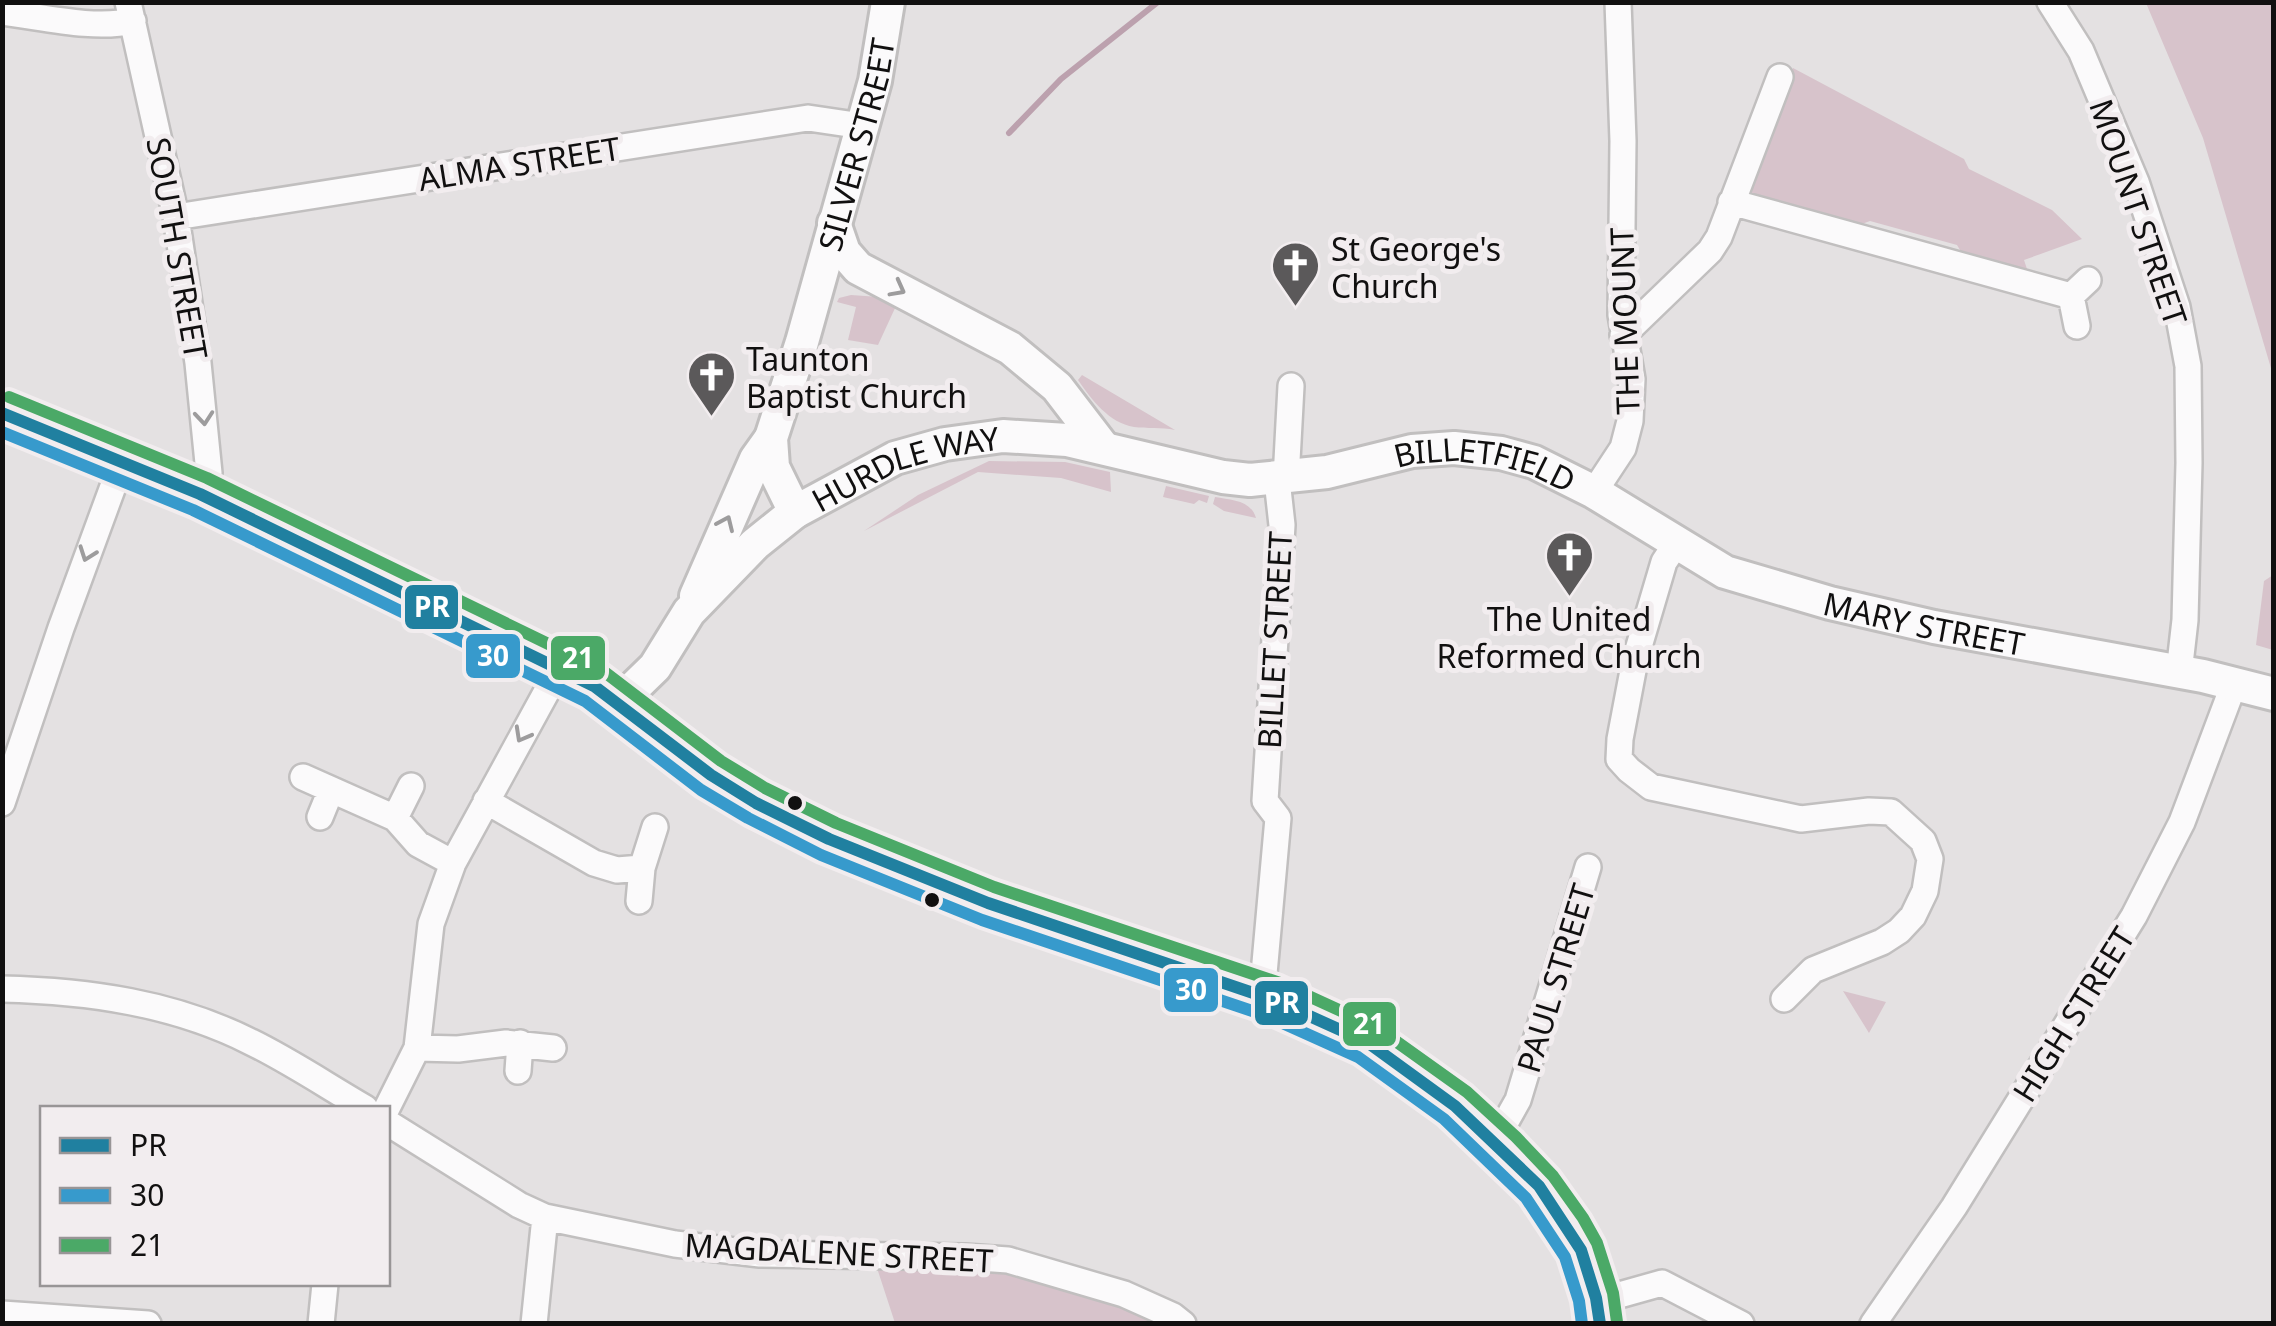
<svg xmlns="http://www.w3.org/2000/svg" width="2276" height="1326" font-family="'Noto Sans',sans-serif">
	<rect width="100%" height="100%" fill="#e4e1e2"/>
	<path fill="#d7c3cb" d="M2146,3H2273V375L2203,138Z
		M1793,68L1964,159L1969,169L2052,210L2082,239L2024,260L2028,272L1963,255L1957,245L1870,221L1859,225L1754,196L1747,184Z
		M851,295L879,297L896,306L878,345L848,340L856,307L837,302L839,298Z
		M1082,375L1175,430C1161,427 1147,429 1134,427C1109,423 1091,399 1078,380Z
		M989,461L1065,462L1110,472L1111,492L1061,478L978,472L864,531L918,495Z
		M1166,486L1209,496L1207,503L1199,500L1194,504L1163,497Z
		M1215,497C1231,500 1251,500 1256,518L1224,511L1213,504Z
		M2273,575V650L2256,645L2264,581Z
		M1843,991L1886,1002L1869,1033Z
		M877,1268H1003L1109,1300L1157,1323H895Z"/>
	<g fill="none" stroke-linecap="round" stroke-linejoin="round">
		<path stroke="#bca1ae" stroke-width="6" d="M1009,133L1061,79L1158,2"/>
		<defs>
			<path id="minor" d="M128,2L176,217L198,363L209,473L200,494
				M2050,2L2081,51L2136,182L2177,307L2188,366L2189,463L2185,620L2179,673
				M2,12C43,17 93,30 133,21
				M1731,202L2071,296
				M176,217L808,118L862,126
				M2077,326L2071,296L2088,280
				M1623,335L1710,251L1719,237L1780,77
				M1286,479L1291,386
				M1594,492L1623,448L1630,421L1632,379L1621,315L1623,141L1618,2
				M1676,544L1664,562L1635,660L1620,739L1619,759L1629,770L1651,787L1801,819L1869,811L1891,812L1923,841L1930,859L1925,891L1913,916L1899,931L1882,942L1813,970L1784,999
				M303,777L395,818L418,844L453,863
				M486,801L594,863L617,870L642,868L655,827
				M2,803L61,628L122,462
				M320,817L331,790
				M395,818L411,786
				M639,901L642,868
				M2,989C88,991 174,1003 251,1042C290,1061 327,1086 365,1108
				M1262,996L1278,818L1265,801L1282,525L1277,480
				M417,1048L458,1049L506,1043L553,1048
				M518,1071L520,1043
				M387,1108L417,1048L431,924L453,863L559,669
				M388,1123L519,1205L545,1217L675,1244L760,1254L965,1257L1008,1260L1124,1294L1173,1316L1183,1324
				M1495,1141L1518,1100L1588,867
				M1598,1301L1662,1283L1741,1324
				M2,1314L148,1324
				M321,1324L325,1284
				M534,1324L545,1217
				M1873,1324L1954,1207L2134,916L2182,822L2234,684"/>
			<g id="major">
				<path d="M834,223L844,252L858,268L1010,348L1057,387L1103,447"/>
				<path d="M2,413L200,494L273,528L594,686C629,707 657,735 690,760C744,802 814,833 877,860C974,902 1076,933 1177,966C1241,988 1307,1008 1367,1042C1417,1071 1462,1110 1504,1149C1554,1197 1595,1252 1600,1324"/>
				<path id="s1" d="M795,512L773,467L771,438L802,342L875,81L888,2"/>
				<path d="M696,596L756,459L771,438"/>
				<path id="s2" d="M620,701L655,667L689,612L755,544L795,512L895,458L945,444L1003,436L1067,440L1223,477L1250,480L1327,472L1412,451L1454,448L1501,453L1534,462L1594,492L1725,572L1830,603L1934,627L2203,676L2274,694"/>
			</g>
		</defs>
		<use href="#minor" stroke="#c1bfbf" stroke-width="30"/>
		<use href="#major" stroke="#c1bfbf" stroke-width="38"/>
		<use href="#minor" stroke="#fbfafb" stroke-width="25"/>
		<use href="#major" stroke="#fbfafb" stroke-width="32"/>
		<defs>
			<path id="bus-1" d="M2,413L200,494L594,686L711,775L756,803L829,839L988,903L1274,1000L1367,1042L1455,1106L1539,1186L1581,1250L1596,1298L1600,1324"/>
			<path id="bus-2" d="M2,432L193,510L585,701L701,790L748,818L821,855L982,920L1267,1016L1358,1057L1444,1119L1526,1198L1565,1257L1579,1301L1582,1324"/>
			<path id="bus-3" d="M9,397L207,478L602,670L721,761L765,788L836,823L994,887L1280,983L1376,1027L1467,1092L1516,1137L1553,1176L1583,1218L1597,1243L1613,1293L1617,1322"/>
		</defs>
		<use href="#bus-1" stroke="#f2edef" stroke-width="20"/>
		<use href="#bus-2" stroke="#f2edef" stroke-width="20"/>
		<use href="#bus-3" stroke="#f2edef" stroke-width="20"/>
		<use href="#bus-1" stroke="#2080a0" stroke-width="12"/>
		<use href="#bus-2" stroke="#379acc" stroke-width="12"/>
		<use href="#bus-3" stroke="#4ba967" stroke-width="12"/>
	</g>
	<defs><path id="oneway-chevron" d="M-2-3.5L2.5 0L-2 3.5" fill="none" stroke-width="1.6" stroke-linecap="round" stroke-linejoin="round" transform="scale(2.5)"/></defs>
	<g stroke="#9d9c9d">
		<use href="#oneway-chevron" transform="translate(898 289) rotate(28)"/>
		<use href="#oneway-chevron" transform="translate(204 418) rotate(85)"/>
		<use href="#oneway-chevron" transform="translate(726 523) rotate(-66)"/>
		<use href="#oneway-chevron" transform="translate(87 554) rotate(110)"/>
		<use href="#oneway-chevron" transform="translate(522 735) rotate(119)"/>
	</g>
	<defs>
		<symbol id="church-pin" viewBox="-11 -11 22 30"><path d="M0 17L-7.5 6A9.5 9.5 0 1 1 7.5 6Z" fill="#5b595a" stroke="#f2edef"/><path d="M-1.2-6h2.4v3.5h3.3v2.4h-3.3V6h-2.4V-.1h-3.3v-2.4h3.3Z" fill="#fff"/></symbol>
	</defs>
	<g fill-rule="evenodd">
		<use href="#church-pin" x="1268" y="238" width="55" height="75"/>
		<use href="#church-pin" x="684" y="348" width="55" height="75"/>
		<use href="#church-pin" x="1542" y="528" width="55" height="75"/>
	</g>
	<g fill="#111010" stroke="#f2edef" stroke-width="4">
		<circle cx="795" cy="803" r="9"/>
		<circle cx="932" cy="900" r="9"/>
	</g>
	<g text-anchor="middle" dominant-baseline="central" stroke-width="10" stroke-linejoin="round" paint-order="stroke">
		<g font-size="32" fill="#111010" stroke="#f2edef">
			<text stroke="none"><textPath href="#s1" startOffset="385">SILVER STREET</textPath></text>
			<text transform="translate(519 163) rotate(-9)">ALMA STREET</text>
			<text transform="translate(2139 212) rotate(71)">MOUNT STREET</text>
			<text transform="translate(178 248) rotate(80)">SOUTH STREET</text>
			<text transform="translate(1624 321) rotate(-92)">THE MOUNT</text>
			<text stroke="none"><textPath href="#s2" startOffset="380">HURDLE WAY</textPath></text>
			<text stroke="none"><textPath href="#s2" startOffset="975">BILLETFIELD</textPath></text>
			<text stroke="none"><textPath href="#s2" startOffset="1450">MARY STREET</textPath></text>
			<text transform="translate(1274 640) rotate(-87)">BILLET STREET</text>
			<text transform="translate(1555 978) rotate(-73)">PAUL STREET</text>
			<text transform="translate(2073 1014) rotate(-58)">HIGH STREET</text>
			<text transform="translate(839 1252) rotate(3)">MAGDALENE STREET</text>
		</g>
		<g font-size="32" fill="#111010" stroke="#f2edef" text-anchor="start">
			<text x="1331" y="248">St George's<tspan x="1331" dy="37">Church</tspan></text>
			<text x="746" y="358">Taunton<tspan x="746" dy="37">Baptist Church</tspan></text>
			<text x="1569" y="618" text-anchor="middle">The United<tspan x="1569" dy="37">Reformed Church</tspan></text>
		</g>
	</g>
	<g stroke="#f2edef" stroke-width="4">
		<rect x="403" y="583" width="57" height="48" rx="10" fill="#2080a0"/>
		<rect x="464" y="632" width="58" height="48" rx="10" fill="#379acc"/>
		<rect x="549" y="634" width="58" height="48" rx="10" fill="#4ba967"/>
		<rect x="1162" y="966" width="58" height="48" rx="10" fill="#379acc"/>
		<rect x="1253" y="979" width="57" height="48" rx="10" fill="#2080a0"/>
		<rect x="1341" y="1000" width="57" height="48" rx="10" fill="#4ba967"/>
	</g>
	<g font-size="28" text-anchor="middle" font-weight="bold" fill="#fff">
		<text x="432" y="617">PR</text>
		<text x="493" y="666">30</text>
		<text x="578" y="668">21</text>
		<text x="1191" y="1000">30</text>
		<text x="1282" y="1013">PR</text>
		<text x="1369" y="1034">21</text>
	</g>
	<rect width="2276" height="1326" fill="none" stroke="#111010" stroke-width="10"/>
	<rect x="40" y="1106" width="350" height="180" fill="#f2edef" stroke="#989596" stroke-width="2.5"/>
	<rect x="60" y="1138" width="50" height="15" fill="#2080a0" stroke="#989596" stroke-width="2.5"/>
	<text x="130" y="1156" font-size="30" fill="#111010">PR</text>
	<rect x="60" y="1188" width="50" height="15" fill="#379acc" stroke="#989596" stroke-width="2.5"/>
	<text x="130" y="1206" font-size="30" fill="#111010">30</text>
	<rect x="60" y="1238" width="50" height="15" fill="#4ba967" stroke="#989596" stroke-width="2.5"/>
	<text x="130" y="1256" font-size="30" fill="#111010">21</text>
</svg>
